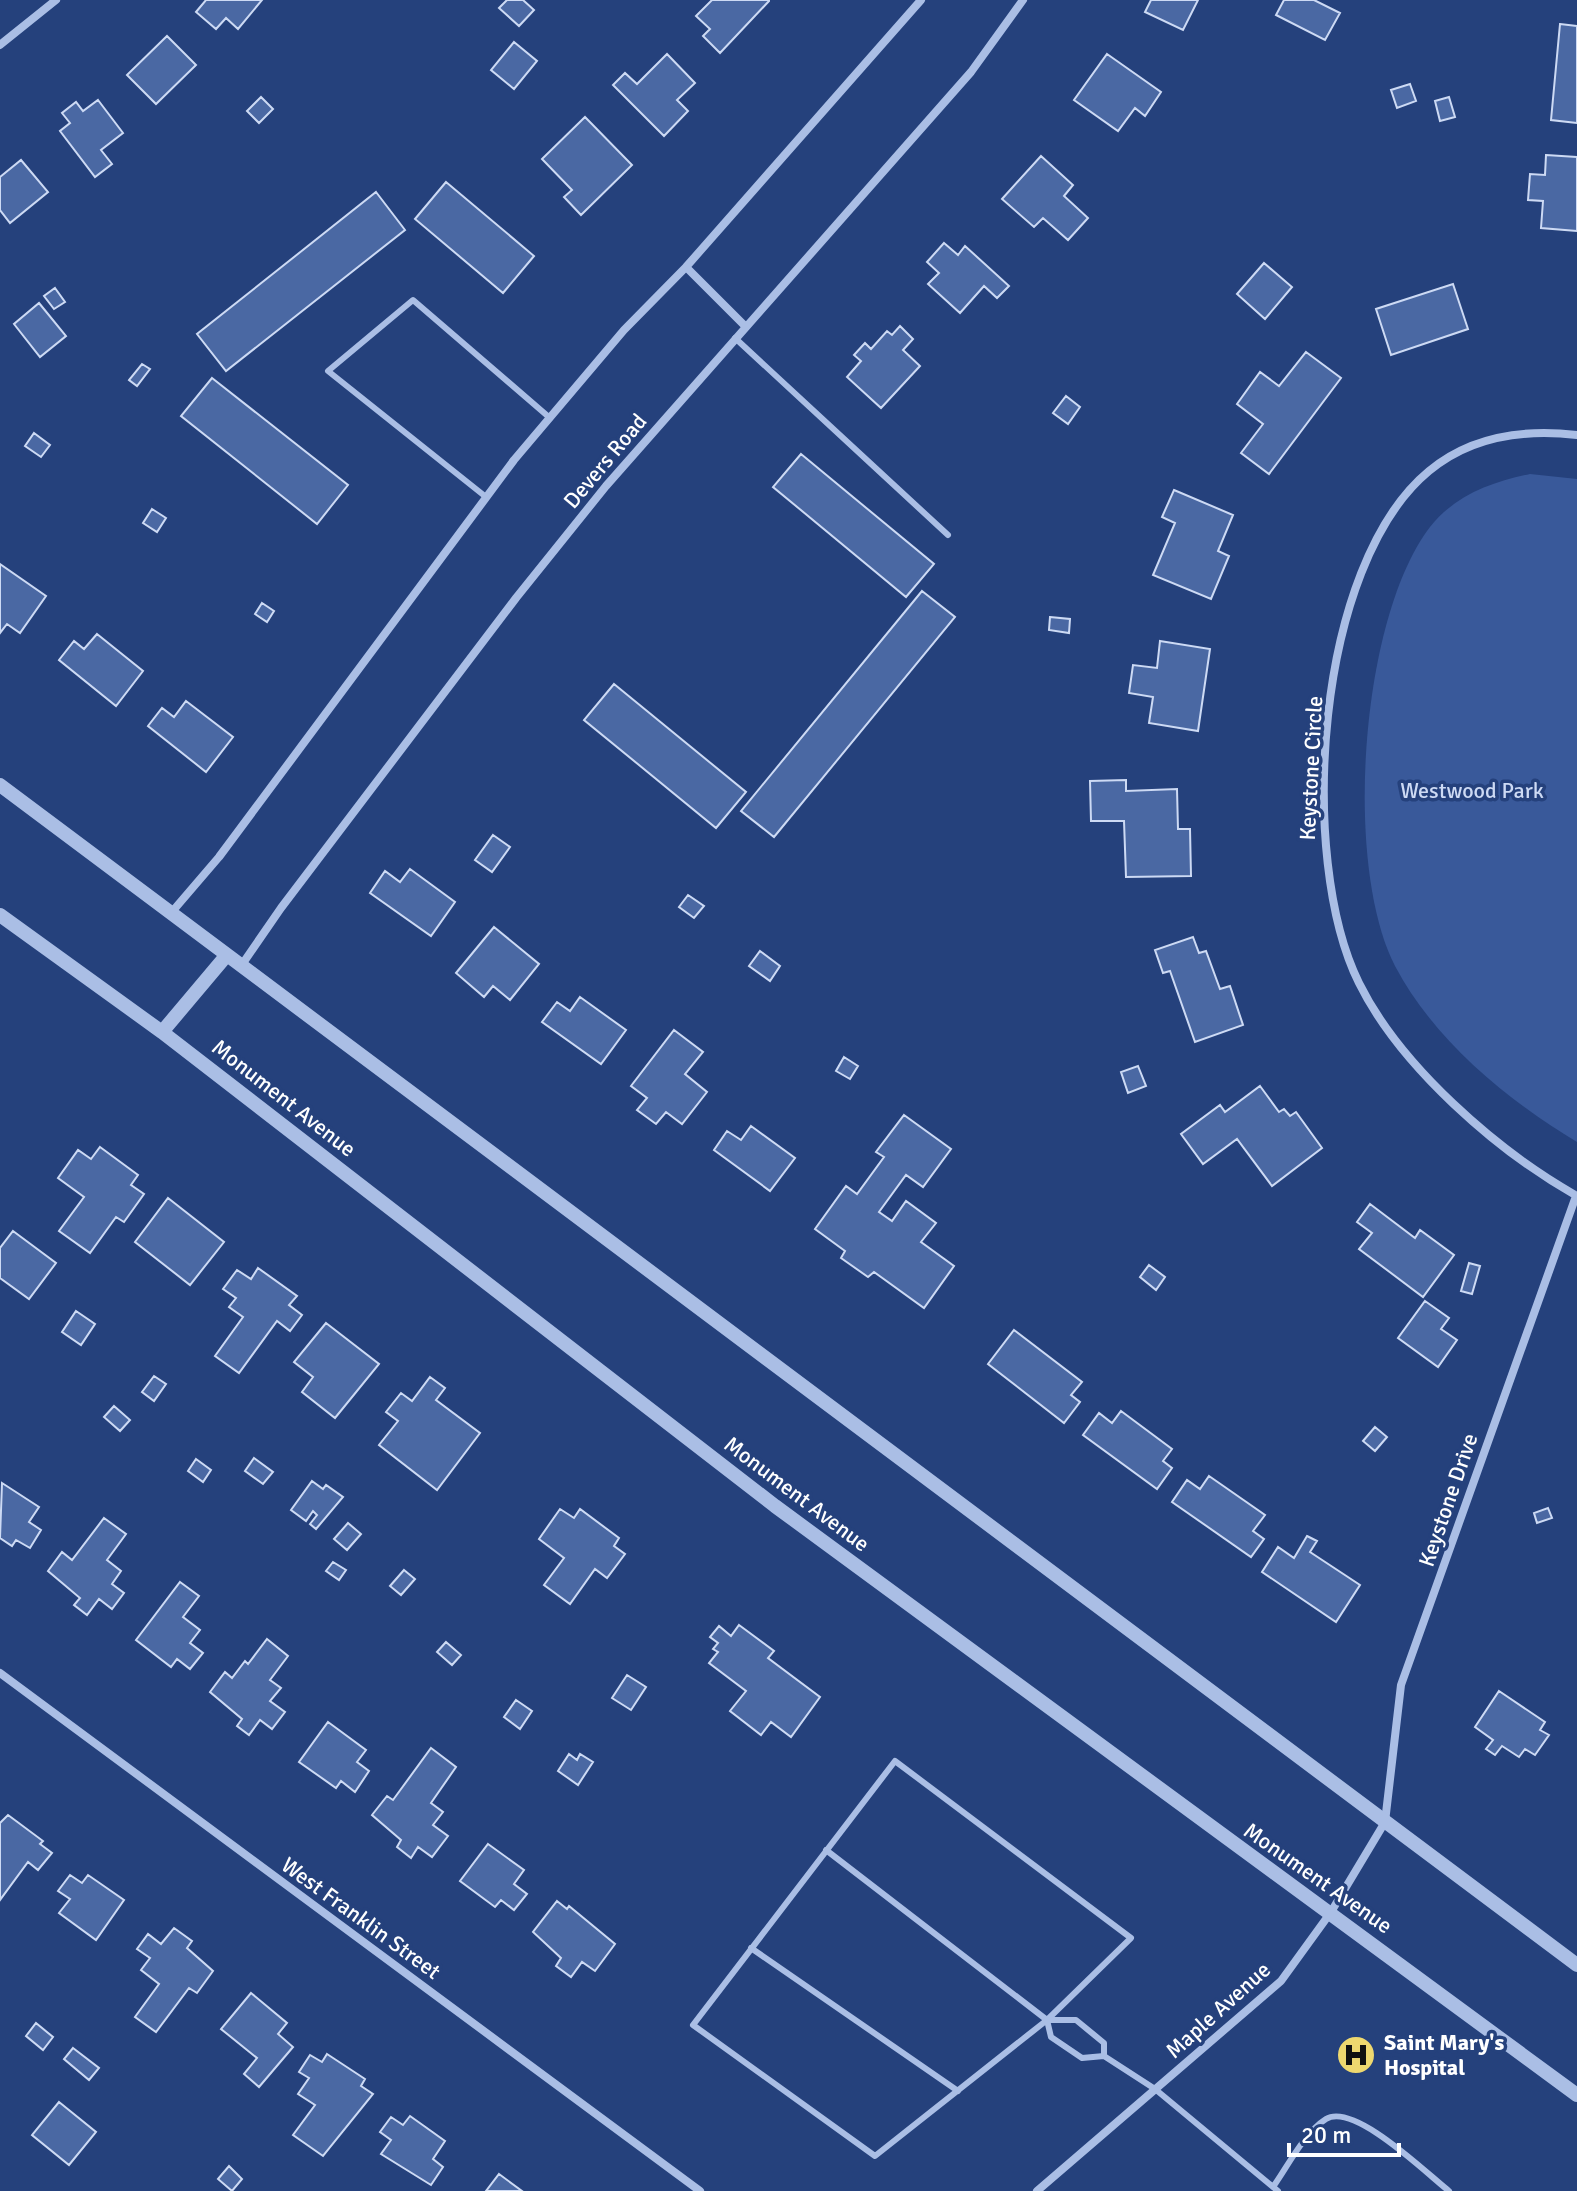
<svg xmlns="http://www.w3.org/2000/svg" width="1577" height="2191" font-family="Signika,sans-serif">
	<rect width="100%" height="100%" fill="#25417c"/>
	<path fill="#39599a" d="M1530,474L1577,479V1142C1507,1100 1434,1040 1395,966C1343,865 1360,618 1430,527C1455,495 1492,482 1530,474Z"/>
	<path fill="#4a68a3" stroke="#cddaf4" stroke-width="2" d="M206,0H262L238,29L226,18L216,29L196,12Z
		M507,0H523L534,10L519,26L499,8Z
		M712,0H769V1L720,53L703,36L710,29L696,16Z
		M1151,0H1198L1183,30L1145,12Z
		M1284,0H1314L1340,13L1325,40L1276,15Z
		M1560,24L1577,26V123L1551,120Z
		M167,36L196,65L156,104L127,75Z
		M514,42L537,61L514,89L491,70Z
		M667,54L695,83L677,100L688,111L664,136L613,85L625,73L637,84Z
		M1107,54L1161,92L1145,116L1135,108L1118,131L1074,100Z
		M1410,84L1416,101L1397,108L1391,90Z
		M261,97L273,109L259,123L247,111Z
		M1449,97L1455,117L1440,121L1435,101Z
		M98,100L123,133L101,150L112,164L95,177L60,131L70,123L62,113L76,102L83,111Z
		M585,117L632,165L581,215L564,197L572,190L542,159Z
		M1546,155L1577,157V231L1541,228L1543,201L1528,200L1530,174L1545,175Z
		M1041,156L1073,185L1064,196L1088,218L1068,240L1043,218L1034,227L1002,199Z
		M21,160L48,192L10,223L0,210V177Z
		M446,182L534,256L503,293L415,219Z
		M376,192L405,230L226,371L197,334Z
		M944,243L958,255L965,246L1009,286L997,298L984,286L960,313L928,284L939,273L927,262Z
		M1264,263L1292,287L1265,319L1237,294Z
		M1453,284L1468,329L1391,355L1376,309Z
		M55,288L65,302L54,309L44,296Z
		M39,303L66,336L40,357L14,324Z
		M900,326L913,339L903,350L920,366L881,408L847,377L861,361L854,355L865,343L871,349L887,331L892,335Z
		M1306,352L1341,378L1269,474L1241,453L1263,424L1237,404L1260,372L1279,386Z
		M142,364L150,369L137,386L129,380Z
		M212,378L348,485L317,524L181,416Z
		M1066,396L1080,407L1068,424L1053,413Z
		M34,433L50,445L41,457L25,446Z
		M801,454L934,564L906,597L773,487Z
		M1174,490L1233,515L1218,551L1229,556L1211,599L1153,575L1175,523L1162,517Z
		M152,509L166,518L157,532L143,523Z
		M0,564L46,596L20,633L7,624L0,633Z
		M922,591L955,617L774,837L741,811Z
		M262,603L274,611L267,622L255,614Z
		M1050,617L1070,619L1069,633L1049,630Z
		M97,634L143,671L116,706L59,660L74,641L84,649Z
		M1160,641L1210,649L1198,731L1149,723L1153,697L1129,693L1133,665L1157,668Z
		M614,684L746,792L716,828L584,720Z
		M186,701L233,737L206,772L148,726L162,708L174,717Z
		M1126,780V791L1177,789L1178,829H1190L1191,876L1126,877L1124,821H1091L1090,781Z
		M493,835L510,847L492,872L475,860Z
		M410,869L455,902L431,936L370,893L385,871L400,882Z
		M688,895L704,906L694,918L679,907Z
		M494,927L539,964L510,1000L493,986L484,997L456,973Z
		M1193,937L1199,953L1206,951L1220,989L1230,986L1243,1025L1195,1042L1170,971L1163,973L1155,950Z
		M760,951L780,966L770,981L749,966Z
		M580,997L626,1030L601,1064L542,1022L557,1002L570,1011Z
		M674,1030L703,1052L685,1074L707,1092L682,1124L666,1112L656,1124L637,1110L647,1098L631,1086Z
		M844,1057L858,1066L850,1079L836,1071Z
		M1138,1066L1146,1086L1128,1093L1121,1072Z
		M1260,1086L1279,1112L1284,1109L1290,1116L1296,1112L1322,1148L1272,1186L1237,1139L1203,1164L1181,1134L1220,1105L1225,1112Z
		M904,1115L951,1149L923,1187L906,1175L879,1212L892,1221L906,1201L936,1223L921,1242L954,1266L924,1308L874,1272L868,1277L841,1258L845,1251L815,1229L846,1186L857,1194L884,1157L876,1152Z
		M751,1126L795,1158L770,1191L714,1150L727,1131L741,1140Z
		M100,1147L138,1175L131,1185L144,1194L124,1222L116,1217L90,1253L59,1231L84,1197L58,1178L78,1150L91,1159Z
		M168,1198L224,1242L190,1285L135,1242Z
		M1370,1204L1415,1238L1420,1230L1454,1255L1423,1297L1359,1249L1372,1233L1357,1222Z
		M13,1231L56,1263L29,1299L0,1278V1248Z
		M1469,1263L1480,1266L1472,1294L1461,1291Z
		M1149,1265L1165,1277L1156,1290L1140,1277Z
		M258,1268L297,1296L289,1305L302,1315L290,1331L277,1321L239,1373L215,1356L243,1317L229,1307L236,1298L223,1289L237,1270L251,1279Z
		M1425,1301L1449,1318L1441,1329L1457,1340L1438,1367L1398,1338Z
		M76,1311L95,1324L81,1345L62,1332Z
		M326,1323L379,1364L335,1418L302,1392L313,1377L294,1362Z
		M1014,1330L1082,1382L1071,1395L1080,1402L1064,1423L988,1364Z
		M154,1376L166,1384L154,1401L142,1392Z
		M430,1377L445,1388L436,1400L480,1433L437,1490L379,1445L398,1421L386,1412L401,1393L412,1401Z
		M114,1406L130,1420L120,1431L104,1417Z
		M1121,1411L1172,1449L1163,1461L1172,1468L1157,1489L1083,1435L1099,1413L1112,1423Z
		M1375,1427L1387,1437L1375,1451L1363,1441Z
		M254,1458L273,1472L263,1484L245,1471Z
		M196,1459L211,1470L203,1482L188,1471Z
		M1209,1476L1265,1515L1253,1531L1264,1539L1251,1557L1172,1502L1187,1480L1200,1489Z
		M312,1481L323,1489L326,1485L343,1497L316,1529L310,1524L317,1515L313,1511L306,1521L291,1510Z
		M2,1483L39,1507L29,1522L41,1530L30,1548L16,1540L12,1546L0,1538Z
		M1548,1508L1552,1518L1537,1523L1534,1513Z
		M560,1509L574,1518L580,1509L619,1538L614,1546L625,1554L607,1578L595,1569L570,1604L544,1585L564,1558L539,1539Z
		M104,1518L126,1534L107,1560L121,1571L112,1584L124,1593L112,1609L99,1599L87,1615L74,1605L80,1598L48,1571L62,1552L72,1560Z
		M348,1523L361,1534L347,1550L334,1539Z
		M1307,1536L1317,1541L1310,1552L1360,1585L1336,1622L1262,1572L1278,1547L1294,1558Z
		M333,1562L346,1570L339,1580L326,1571Z
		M404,1570L415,1579L401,1595L390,1586Z
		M180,1582L199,1596L183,1617L200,1630L190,1643L203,1653L190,1669L177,1659L171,1667L136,1640Z
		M739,1625L774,1651L768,1658L820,1697L791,1737L771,1722L761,1735L730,1711L746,1691L709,1663L718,1652L713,1649L718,1643L710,1637L719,1626L731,1636Z
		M267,1639L288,1656L270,1680L281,1688L270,1701L285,1712L272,1729L260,1720L249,1735L237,1726L242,1719L210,1692L225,1672L232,1678L245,1661L248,1664Z
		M446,1642L461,1655L452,1665L437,1652Z
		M627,1675L646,1687L631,1710L612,1698Z
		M1499,1691L1545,1722L1540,1730L1549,1735L1535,1755L1525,1749L1519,1757L1502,1746L1495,1755L1486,1749L1493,1740L1475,1727Z
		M516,1700L532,1711L520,1729L504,1717Z
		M328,1722L366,1750L357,1762L369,1771L355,1792L341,1781L336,1788L299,1762Z
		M431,1748L456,1767L431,1803L443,1812L433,1825L448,1836L432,1857L418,1847L411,1858L397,1847L401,1840L372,1815L387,1796L393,1800Z
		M569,1754L577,1760L580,1754L593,1762L578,1785L558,1771Z
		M8,1815L43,1841L40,1844L52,1853L38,1870L28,1862L0,1900V1823Z
		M488,1844L524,1870L514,1884L527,1894L514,1910L501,1900L495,1907L460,1881Z
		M70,1875L82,1883L88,1875L124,1900L96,1940L59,1913L70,1899L58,1891Z
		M557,1901L567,1909L569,1906L615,1944L595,1971L582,1962L571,1977L556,1966L561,1958L533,1932Z
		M174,1928L192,1941L187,1948L213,1971L197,1993L189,1988L156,2032L135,2017L159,1984L141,1970L150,1958L137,1949L148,1934L161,1944Z
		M251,1993L287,2023L278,2034L293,2047L259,2087L244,2074L257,2058L221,2029Z
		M36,2023L53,2037L43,2050L26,2036Z
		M73,2048L99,2068L89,2080L64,2059Z
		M327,2054L365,2079L361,2086L373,2094L323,2156L293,2135L315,2105L298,2094L309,2078L299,2072L310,2055L322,2062Z
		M59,2102L96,2132L69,2165L32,2135Z
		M410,2116L445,2141L433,2159L443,2167L431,2185L381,2154L391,2140L380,2132L391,2117L403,2125Z
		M229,2166L242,2179L232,2191L218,2179Z
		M499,2174L522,2191H486Z"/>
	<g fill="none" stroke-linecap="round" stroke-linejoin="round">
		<path stroke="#aabee5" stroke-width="6" d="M735,338L948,535
			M486,497L328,371L413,300L550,418
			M895,1761L1131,1938L1047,2020L875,2156L693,2025Z
			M826,1850L1047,2020H1076L1104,2043V2056
			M751,1948L958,2091
			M1047,2020L1051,2037L1082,2058L1104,2056L1155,2089L1278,2191
			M1273,2187C1288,2166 1304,2133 1326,2119C1354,2102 1426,2173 1449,2191"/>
		<path stroke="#aabee5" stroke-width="8" d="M0,45L56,0
			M686,267L745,326
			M1577,435C1525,429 1471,436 1429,471C1315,565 1297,858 1359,983C1400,1066 1497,1151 1577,1196
			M171,913L219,857L514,460L624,330L686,267L921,0
			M241,966L281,908L516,598L606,486L971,72L1023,0
			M0,1673L700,2191
			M1037,2191L1281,1981L1331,1912L1385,1822L1401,1685L1576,1196"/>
		<path stroke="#aabee5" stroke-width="14" d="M0,785L1577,1965
			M0,915L162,1032L775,1506L1577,2095
			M162,1032L226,956"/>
	</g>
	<defs>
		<symbol id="hospital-disc" viewBox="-11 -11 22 22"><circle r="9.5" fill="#eed86f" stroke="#25417c"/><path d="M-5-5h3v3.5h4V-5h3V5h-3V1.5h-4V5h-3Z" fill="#111"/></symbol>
	</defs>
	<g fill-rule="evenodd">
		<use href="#hospital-disc" x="1334" y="2033" width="44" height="44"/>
	</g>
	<g text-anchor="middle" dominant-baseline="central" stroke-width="7" stroke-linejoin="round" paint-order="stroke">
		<g font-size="22" fill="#fff" stroke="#25417c">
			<text transform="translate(605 461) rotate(-50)">Devers Road</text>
			<text transform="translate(1311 768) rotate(-87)">Keystone Circle</text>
			<text transform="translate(284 1098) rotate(38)">Monument Avenue</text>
			<text transform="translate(797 1494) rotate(37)">Monument Avenue</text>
			<text transform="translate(1448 1500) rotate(-71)">Keystone Drive</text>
			<text transform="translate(1318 1878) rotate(35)">Monument Avenue</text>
			<text transform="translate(361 1918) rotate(36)">West Franklin Street</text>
			<text transform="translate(1218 2010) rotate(-42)">Maple Avenue</text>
		</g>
		<g font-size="22" fill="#cddaf4" stroke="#25417c">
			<text x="1472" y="790">Westwood Park</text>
		</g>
		<g font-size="22" font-weight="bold" fill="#fff" stroke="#25417c" text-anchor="start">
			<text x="1384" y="2042">Saint Mary's<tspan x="1384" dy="25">Hospital</tspan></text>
		</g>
	</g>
	<path d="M1289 2143v12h110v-12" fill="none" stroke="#ffffff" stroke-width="4"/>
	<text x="1301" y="2143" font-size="24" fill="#ffffff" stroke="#25417c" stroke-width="6" paint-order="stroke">20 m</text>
</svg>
